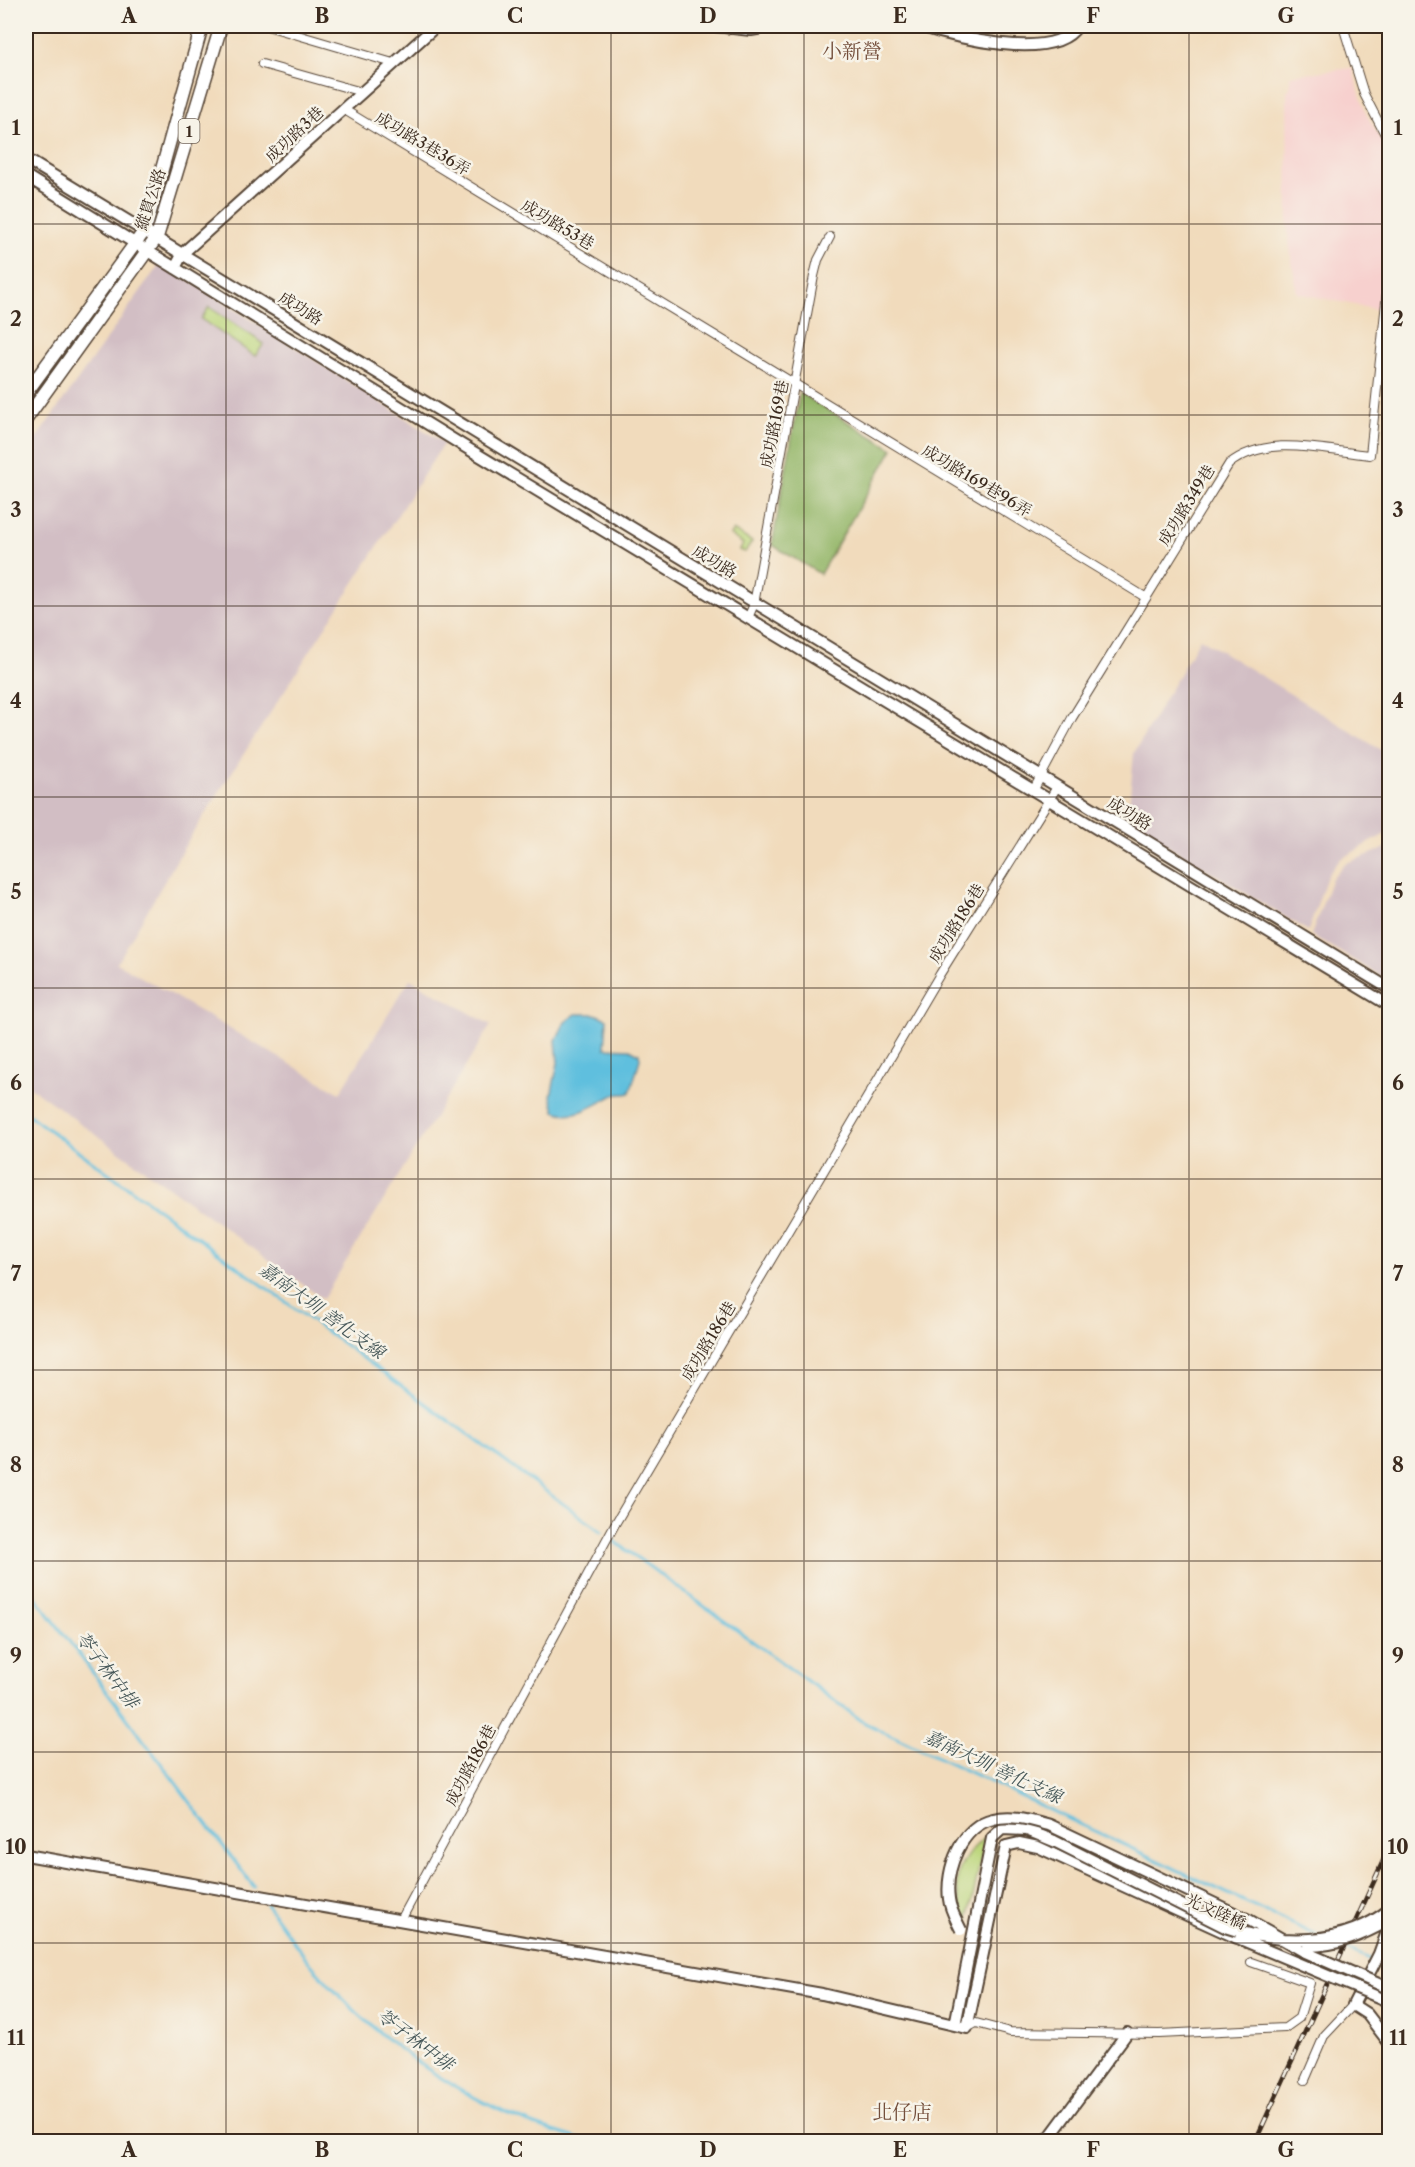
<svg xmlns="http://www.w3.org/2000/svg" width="1415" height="2167" font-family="'Libre Caslon Text','Noto Serif TC',serif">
	<rect width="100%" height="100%" fill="#f7f3e8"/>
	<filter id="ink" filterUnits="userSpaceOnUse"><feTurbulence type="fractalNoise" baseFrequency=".0167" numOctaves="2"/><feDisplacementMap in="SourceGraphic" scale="12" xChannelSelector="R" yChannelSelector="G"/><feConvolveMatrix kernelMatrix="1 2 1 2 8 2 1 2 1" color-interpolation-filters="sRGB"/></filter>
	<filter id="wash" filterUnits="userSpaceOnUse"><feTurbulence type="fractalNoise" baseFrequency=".008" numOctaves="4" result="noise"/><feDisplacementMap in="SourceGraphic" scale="24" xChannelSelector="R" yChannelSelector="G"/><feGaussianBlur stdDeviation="1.35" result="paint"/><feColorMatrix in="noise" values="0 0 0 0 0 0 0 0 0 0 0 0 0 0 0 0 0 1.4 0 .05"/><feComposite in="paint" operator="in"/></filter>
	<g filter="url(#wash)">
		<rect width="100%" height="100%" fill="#f1dbbc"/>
		<path fill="#f7d0ce" d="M1352,68L1366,114L1389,152L1390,231L1379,310L1297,293L1288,236L1287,91L1290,88V75Z"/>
		<path fill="#d2bec4" d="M161,262L444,443L189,839L117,963L340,1093L410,979L491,1025L323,1299L26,1084V453Z
			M1200,638L1389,755V832L1339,860L1327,876L1308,931L1118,815L1121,805L1129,806L1134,753Z
			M1389,847H1390L1389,981L1311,935L1332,878L1344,864Z"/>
		<path fill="#bcd67b" stroke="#7c804c" stroke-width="1.5" d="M209,307L264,344L255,356L201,319Z
			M733,530L752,542L745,552L740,550L743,544L730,535Z
			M985,1837L967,1927C953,1886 950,1867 985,1837Z"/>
		<path fill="#95b76b" stroke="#687044" stroke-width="1.5" d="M800,393L893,449L820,574L772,545Z"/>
		<path fill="#5fbfde" stroke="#4d747e" stroke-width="1.5" d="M576,1014H595L607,1019L605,1048L630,1049L639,1054L640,1059L630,1093C624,1095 618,1093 612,1096C595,1105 574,1120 555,1111L551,1096L558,1063L556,1040L565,1022Z"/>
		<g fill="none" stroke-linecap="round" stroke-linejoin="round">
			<path stroke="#5fbfde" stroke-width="3" d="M26,1113L602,1532
				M614,1541L865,1723L1316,1935
				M26,1584L254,1887
				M266,1904C283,1926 298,1950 316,1970C373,2036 447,2090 527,2122C547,2130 568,2135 589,2142
				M1338,1945L1390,1968"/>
		</g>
	</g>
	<g filter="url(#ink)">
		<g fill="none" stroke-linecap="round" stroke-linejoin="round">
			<defs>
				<path id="street" d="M267,26L393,63
					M1343,26L1364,94L1390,144
					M262,64L362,92
					M343,109L1145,597
					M748,618L754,604L814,276L818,260L830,237
					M1033,791L1072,718L1229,464C1268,433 1324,451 1370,455L1390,264
					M401,1920L615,1524L940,974L1057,787
					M967,2028L976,2023L1010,2032L1159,2034L1285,2028L1299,2018L1310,1983L1251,1962
					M1305,2080L1324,2036L1353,2005"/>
				<path id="secondary" d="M715,26L751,30L774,26
					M920,26C954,37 1054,63 1077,26
					M26,159L1390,989
					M26,176L462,445L1390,1006
					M175,268L183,253L436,26
					M26,1855L822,1994L967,2028L1006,1846L1019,1843L1038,1847L1237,1938
					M1390,1924L1379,1954L1353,2005L1367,2014L1390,2044
					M955,2025L992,1838L1002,1829L1027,1830L1054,1841
					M1046,2142L1127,2033"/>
				<path id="primary" d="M26,393L145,230L202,26
					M26,419L157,237L221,26"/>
			</defs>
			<use href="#street" stroke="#564536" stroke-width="10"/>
			<use href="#secondary" stroke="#564536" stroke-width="14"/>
			<use href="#primary" stroke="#564536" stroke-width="15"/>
			<use href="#street" stroke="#fff" stroke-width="8"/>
			<use href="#secondary" stroke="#fff" stroke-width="10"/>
			<use href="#primary" stroke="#fff" stroke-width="12"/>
			<defs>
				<path id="rail" d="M1255,2142L1390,1846"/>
			</defs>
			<use href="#rail" stroke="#3b2a1e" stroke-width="5"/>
			<use href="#rail" stroke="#f7f3e8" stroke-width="3" stroke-dasharray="9" stroke-linecap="butt"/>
			<defs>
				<path id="secondary-bridge" d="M1054,1841L1225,1927C1278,1945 1344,1947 1390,1909
					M961,1930C957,1921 950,1910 949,1899C945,1870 961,1826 993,1819C1012,1814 1031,1820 1049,1825L1249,1920L1303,1951L1390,1989
					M1240,1939L1390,2002
					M1308,1946C1338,1946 1363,1935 1390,1920"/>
			</defs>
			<use href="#secondary-bridge" stroke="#564536" stroke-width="14" stroke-linecap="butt"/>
			<use href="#secondary-bridge" stroke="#fff" stroke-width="10"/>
		</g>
	</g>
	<path fill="none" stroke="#3b2a1e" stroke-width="1.5" stroke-opacity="0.55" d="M226,26V2142M418,26V2142M611,26V2142M804,26V2142M997,26V2142M1189,26V2142M26,224H1390M26,415H1390M26,606H1390M26,797H1390M26,988H1390M26,1179H1390M26,1370H1390M26,1561H1390M26,1752H1390M26,1943H1390"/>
	<g text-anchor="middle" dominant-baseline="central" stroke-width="5" stroke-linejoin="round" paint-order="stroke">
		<rect fill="#f7f3e8" stroke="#73665b" stroke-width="1.5" x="178.5" y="119" width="21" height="24" rx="4.5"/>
		<g font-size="15" font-weight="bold" fill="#3b2a1e">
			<text x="189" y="131">1</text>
		</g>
		<g font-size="16" fill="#3b2a1e" stroke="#f7f3e8">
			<text transform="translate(294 134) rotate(-43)">成功路3巷</text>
			<text transform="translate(423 143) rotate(31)">成功路3巷36弄</text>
			<text transform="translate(150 199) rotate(-72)">縱貫公路</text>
			<text transform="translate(558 224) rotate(31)">成功路53巷</text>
			<text transform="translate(301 308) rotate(32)">成功路</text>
			<text transform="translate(774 424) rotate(-79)">成功路169巷</text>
			<text transform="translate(977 480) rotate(31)">成功路169巷96弄</text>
			<text transform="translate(1186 505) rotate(-58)">成功路349巷</text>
			<text transform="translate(715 561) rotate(31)">成功路</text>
			<text transform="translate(1130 813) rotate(31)">成功路</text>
			<text transform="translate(956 923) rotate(-58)">成功路186巷</text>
			<text transform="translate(708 1341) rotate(-59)">成功路186巷</text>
			<text transform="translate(470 1765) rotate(-62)">成功路186巷</text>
			<text transform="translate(1216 1911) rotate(24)">光文陸橋</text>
		</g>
		<g font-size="18" font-style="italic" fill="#465758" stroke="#f7f3e8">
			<text transform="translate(322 1311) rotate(36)">嘉南大圳 善化支線</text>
			<text transform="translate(107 1670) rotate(53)">苓子林中排</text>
			<text transform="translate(993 1767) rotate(25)">嘉南大圳 善化支線</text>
			<text transform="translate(415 2040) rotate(37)">苓子林中排</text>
		</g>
		<g font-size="20" fill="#744f3c" stroke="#f7f3e8">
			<text x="852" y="51">小新營</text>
			<text x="902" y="2112">北仔店</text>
		</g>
	</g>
	<rect width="1415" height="2167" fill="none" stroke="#f7f3e8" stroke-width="66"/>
	<rect x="33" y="33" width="1349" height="2101" fill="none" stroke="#3b2a1e" stroke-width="2"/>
	<g font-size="20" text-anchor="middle" font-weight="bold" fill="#3b2a1e">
		<text x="129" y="23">A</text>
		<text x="322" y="23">B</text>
		<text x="515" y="23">C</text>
		<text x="708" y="23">D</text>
		<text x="900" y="23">E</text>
		<text x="1093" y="23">F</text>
		<text x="1286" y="23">G</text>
		<text x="16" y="135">1</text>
		<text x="1398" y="135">1</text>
		<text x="16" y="326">2</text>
		<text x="1398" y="326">2</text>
		<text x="16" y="517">3</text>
		<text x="1398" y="517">3</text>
		<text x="16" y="708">4</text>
		<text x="1398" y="708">4</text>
		<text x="16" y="899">5</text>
		<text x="1398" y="899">5</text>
		<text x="16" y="1090">6</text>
		<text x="1398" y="1090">6</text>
		<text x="16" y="1281">7</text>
		<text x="1398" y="1281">7</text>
		<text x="16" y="1472">8</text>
		<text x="1398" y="1472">8</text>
		<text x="16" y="1663">9</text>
		<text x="1398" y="1663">9</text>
		<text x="16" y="1854">10</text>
		<text x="1398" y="1854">10</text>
		<text x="16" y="2045">11</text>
		<text x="1398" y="2045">11</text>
		<text x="129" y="2157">A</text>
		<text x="322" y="2157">B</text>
		<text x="515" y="2157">C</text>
		<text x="708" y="2157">D</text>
		<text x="900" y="2157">E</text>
		<text x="1093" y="2157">F</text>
		<text x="1286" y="2157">G</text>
	</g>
</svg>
